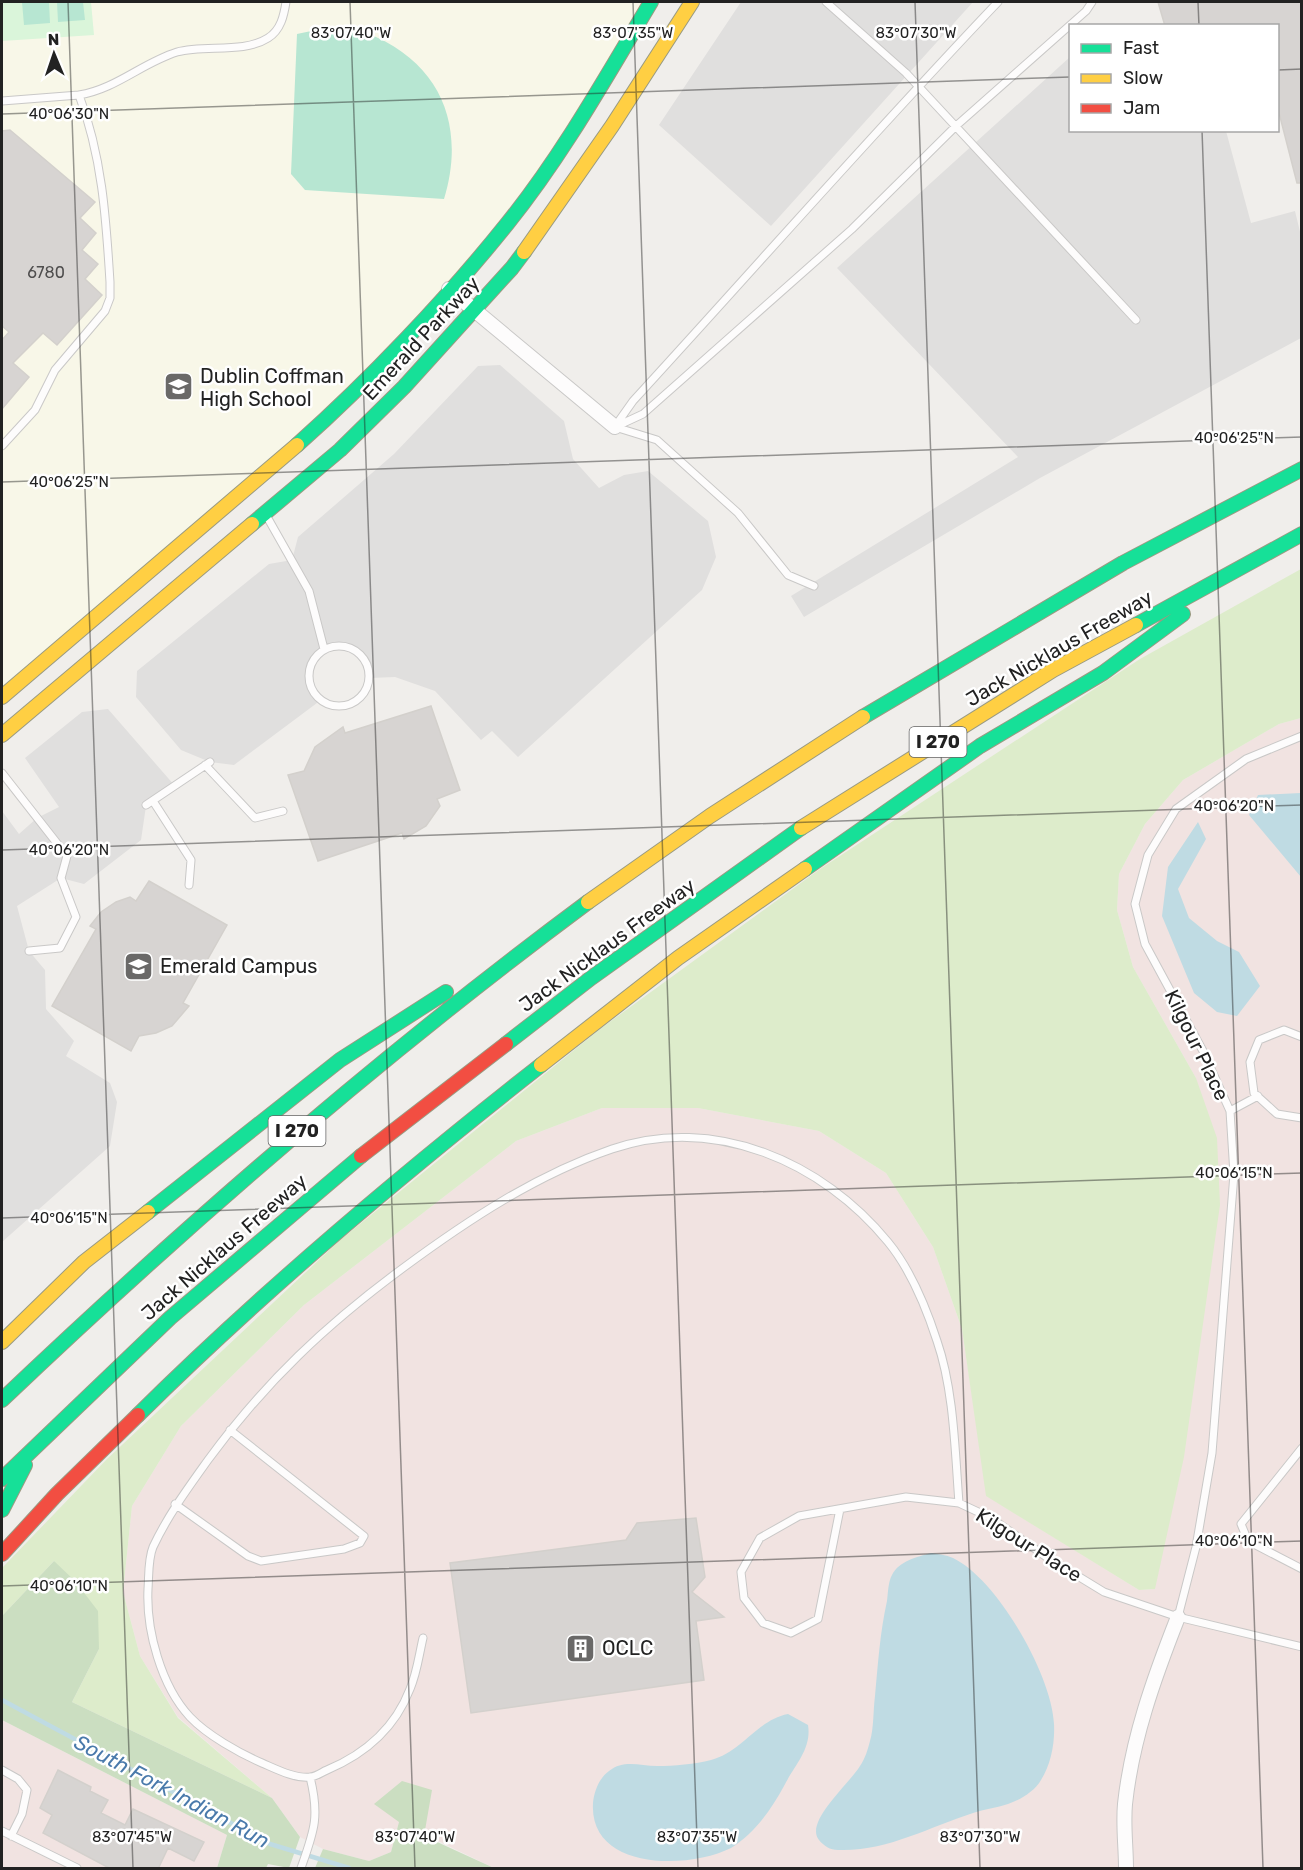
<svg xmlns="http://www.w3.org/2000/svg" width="1303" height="1870" font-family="Rubik,sans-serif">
	<rect width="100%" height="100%" fill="#f0eeeb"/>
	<path fill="#f1e3e1" d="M1301,718V1868H494L399,1822L391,1852L369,1861L323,1849L300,1837L272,1798L178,1717L140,1656L123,1592L132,1506L181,1426L304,1305L516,1141L602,1108H698L819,1131L886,1173L933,1247L962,1329L987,1496L1139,1590L1154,1589L1196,1078L1133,967L1117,910L1119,874L1145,824L1183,780L1279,724Z
		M2,1720L227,1835L217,1868H2Z"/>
	<path fill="#f8f7e8" d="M2,2H651L587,109L409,335L2,697Z"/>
	<path fill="#ddeccb" d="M1301,569V718L1279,724L1183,780L1145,824L1119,874L1117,910L1133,967L1196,1078L1217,1138L1220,1205L1184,1457L1155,1589L1139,1590L986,1496L962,1329L933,1247L886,1173L819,1131L698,1108H602L516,1141L304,1305L181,1426L132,1506L123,1592L140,1656L178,1718L272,1798L72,1702L99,1649L54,1561L2,1616V1568L107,1459L339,1241L600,1029L820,869L1140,659Z"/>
	<path fill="#cbdec1" d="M54,1561L75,1581L98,1611L99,1649L72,1702L272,1798L300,1837L289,1868L268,1864L266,1868H217L227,1835L2,1720V1616Z
		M402,1781L432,1790L424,1836L494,1868H315L323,1849L369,1861L391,1852L399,1822L374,1804Z"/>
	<path fill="#daf5da" d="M2,2H91L94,35L2,41Z"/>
	<path fill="#b7e6d2" d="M22,2H49L50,23L24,25Z
		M57,2H83L85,20L58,22Z
		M316,30C335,30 358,29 376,37C444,68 465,130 444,199L305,190L291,174L297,34Z"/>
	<path fill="#e0dfde" d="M741,2H973L771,226L659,125Z
		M1070,57V130L1226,131L1251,223L1295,211L1301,236V338L1040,478L804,617L791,596L1018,457L837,268Z
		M500,365L564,421L573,459L599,488L624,475L648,471L708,521L716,557L702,590L518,757L492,731L481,740L435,691L395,677L370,678L364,657L357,651L340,645L324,649L310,667L311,686L321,700L234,765L210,762L181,750L136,697L137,671L269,564L292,560L298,537L394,454L478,366Z
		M108,709L175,786L146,806L141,840L84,884L61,878L17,906L29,951L45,970L46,1009L74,1041L66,1056L110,1083L117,1102L110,1146L2,1242V811L19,834L37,818L59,807L25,758L82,712Z"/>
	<path fill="#bfdbe3" d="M1301,793H1302L1301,877L1249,815L1258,795Z
		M1198,822L1206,839L1178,889L1189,918L1217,941L1239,952L1260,986L1237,1016L1217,1012L1194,993L1162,916L1168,867Z
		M931,1553C938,1554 946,1555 953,1558C997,1579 1052,1675 1054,1724C1055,1743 1051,1764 1041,1780C1035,1791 1020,1800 1008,1804C997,1808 984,1809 973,1813C929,1827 886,1852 838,1850C830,1850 824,1846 819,1840C804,1822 850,1783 860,1766C865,1759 868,1749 870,1741C874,1727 873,1711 875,1696C878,1664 880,1632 887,1601C888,1594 888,1582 892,1575C899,1561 917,1557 931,1553Z
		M788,1714L808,1725C812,1749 794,1766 784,1786C771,1810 754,1834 731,1848C687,1870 589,1870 593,1803C594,1792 599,1778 609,1771C624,1759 640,1766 657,1766C674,1766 695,1764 711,1760C742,1752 757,1720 788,1714Z"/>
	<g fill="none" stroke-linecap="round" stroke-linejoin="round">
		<path stroke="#bfdbe3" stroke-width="4.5" d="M2,1700L270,1844L349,1868"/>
	</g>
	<path fill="#d7d4d2" stroke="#d3d0cc" stroke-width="1.5" d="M1158,2H1302V183H1297L1278,109V26H1165Z
		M10,130L95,202L80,218L96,233L82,250L98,264L85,279L102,295L57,345L43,333L13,363L29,377L2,409V340L9,332L2,326V131Z
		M431,706L460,790L437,799L440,806L426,826L404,839L402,833L318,861L288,775L304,771L315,747L343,727L345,733Z
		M149,881L227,925L183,1003L189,1006L172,1026L156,1033L139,1036L131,1051L52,1006L96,929L90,926L101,912L116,902L130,897L136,901Z
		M696,1518L705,1577L692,1592L724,1617L696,1621L704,1680L471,1713L450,1563L626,1540L637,1523Z
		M58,1770L91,1787L90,1791L108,1800L101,1813L125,1825L133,1809L204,1842L194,1861L168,1848L158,1869H111L43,1833L52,1815L40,1808Z"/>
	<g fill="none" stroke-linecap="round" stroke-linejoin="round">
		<defs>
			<path id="lane" d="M826,2L906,73L1136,320
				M79,95C116,89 142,63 177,52C205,44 243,54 268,38C281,30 284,15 286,2
				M2,101L79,95C102,156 106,217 110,282V298L105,311L55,370L35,410L2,446
				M616,425L633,401C755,268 874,132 998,2
				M615,427L643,414L852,229L956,126L1086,11L1092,2
				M615,427L657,440L738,513L788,575L814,586
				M266,515L309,591L324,649
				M309 676a30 30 0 1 1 60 0a30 30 0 1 1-60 0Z
				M205,765L255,818L283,811
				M2,773L67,856L61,878L76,917L60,948L29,951
				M153,801L191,860L189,885
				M146,805L210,762
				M1302,1037L1284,1030L1259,1040L1250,1062L1254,1093L1277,1114L1302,1118
				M1230,1111L1258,1096
				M1302,1448L1241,1524L1248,1541L1302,1569
				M175,1504L248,1556L261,1561L344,1549L360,1543L364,1536L230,1430
				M840,1509L818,1619L791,1633L763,1623L744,1598L741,1572L760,1538L799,1516L906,1497L959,1503L991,1518L1045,1556L1104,1592L1178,1617L1302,1647
				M1178,1617L1196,1547L1212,1453L1234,1174L1230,1111L1203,1051L1145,944L1135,904L1148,855L1176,809L1246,759L1302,736
				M423,1638C419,1655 417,1673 410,1689C395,1728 365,1754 327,1770C322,1772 317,1776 311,1777C295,1779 276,1769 262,1763C239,1753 207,1735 190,1717C161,1686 146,1630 148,1589C149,1575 148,1559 153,1547C168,1515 188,1488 208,1460C266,1381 326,1325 403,1268C468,1220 536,1175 612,1149C714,1114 823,1162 888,1242C911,1270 926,1307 937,1341C954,1390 955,1452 959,1503
				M2,1770L18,1779L27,1790L22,1814L11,1836
				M2,1831L77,1868
				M301,1868C314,1831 320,1817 310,1777"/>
			<path id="street" d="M449,289L615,427
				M1126,1868C1126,1847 1123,1825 1125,1804C1132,1739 1154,1678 1178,1617"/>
			<path id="fast" d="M297,445C370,380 446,300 507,224C562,156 606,77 651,2
				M252,524L340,450L404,387L512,268L524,252
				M1136,625L1302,534
				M863,717L1123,563L1302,469
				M805,869L980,746L1103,673L1183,614
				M506,1044L591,978L801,828
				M148,1212L340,1060L446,992
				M2,1400C188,1223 382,1055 588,902
				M138,1415C264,1290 401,1175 541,1065
				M2,1479L170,1318L361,1156
				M2,1510L25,1465"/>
			<path id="slow" d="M524,252L612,126L692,2
				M2,697L297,445
				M2,735L252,524
				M801,828L1053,670L1136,625
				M588,902L710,816L863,717
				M541,1065L678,958L805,869
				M2,1342L84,1262L148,1212"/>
			<path id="jam" d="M361,1156L506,1044
				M2,1554L57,1494L138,1415"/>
		</defs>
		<use href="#lane" stroke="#c9c8c7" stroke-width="9"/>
		<use href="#street" stroke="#c9c8c7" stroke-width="16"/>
		<use href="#fast" stroke="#999a82" stroke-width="16"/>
		<use href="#slow" stroke="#999a82" stroke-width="16"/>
		<use href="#jam" stroke="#999a82" stroke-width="16"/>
		<use href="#lane" stroke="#fdfcfc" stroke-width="7"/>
		<use href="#street" stroke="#fdfcfc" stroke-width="14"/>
		<use href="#fast" stroke="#16e098" stroke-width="14"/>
		<use href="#slow" stroke="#ffcf43" stroke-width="14"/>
		<use href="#jam" stroke="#f24e42" stroke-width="14"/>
	</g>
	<path fill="none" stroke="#222" stroke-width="1.5" stroke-opacity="0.45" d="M68,2L133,1868M350,2L415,1868M633,2L698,1868M915,2L980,1868M1198,2L1199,26M1278,70L1302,69M2,114L1070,77M1202,130L1263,1868M2,482L1302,437M2,850L1302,805M2,1218L1302,1173M2,1586L1302,1541"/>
	<defs>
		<symbol id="school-square" viewBox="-11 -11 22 22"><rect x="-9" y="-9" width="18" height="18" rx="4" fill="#6a6968" stroke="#fff"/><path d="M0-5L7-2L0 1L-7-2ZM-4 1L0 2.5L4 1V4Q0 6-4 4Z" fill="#fff"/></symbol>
		<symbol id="building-square" viewBox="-11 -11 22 22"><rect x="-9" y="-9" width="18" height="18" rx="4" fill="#6a6968" stroke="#fff"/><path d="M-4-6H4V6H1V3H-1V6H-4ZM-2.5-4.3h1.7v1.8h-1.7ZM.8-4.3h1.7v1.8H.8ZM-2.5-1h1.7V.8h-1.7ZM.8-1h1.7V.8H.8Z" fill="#fff"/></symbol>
	</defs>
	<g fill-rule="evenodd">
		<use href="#school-square" x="162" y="370" width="33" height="33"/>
		<use href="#school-square" x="122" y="950" width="33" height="33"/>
		<use href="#building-square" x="564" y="1632" width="33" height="33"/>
	</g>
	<g text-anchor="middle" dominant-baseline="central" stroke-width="5" stroke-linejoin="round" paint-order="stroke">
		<g font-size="16" fill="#4f4e4e">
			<text x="46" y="272">6780</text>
		</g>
		<g fill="#fff" stroke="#646464" stroke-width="1.5">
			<rect x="909.5" y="727" width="57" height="30" rx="4.5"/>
			<rect x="268.5" y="1116" width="57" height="30" rx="4.5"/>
		</g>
		<g font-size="18" font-weight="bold" fill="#222">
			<text x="938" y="742">I 270</text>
			<text x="297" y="1131">I 270</text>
		</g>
		<g font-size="20" fill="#222" stroke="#fff">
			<text transform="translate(421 338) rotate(-47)">Emerald Parkway</text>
			<text transform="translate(1059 648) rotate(-30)">Jack Nicklaus Freeway</text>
			<text transform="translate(607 945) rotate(-36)">Jack Nicklaus Freeway</text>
			<text transform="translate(1197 1045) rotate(64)">Kilgour Place</text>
			<text transform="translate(224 1247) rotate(-41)">Jack Nicklaus Freeway</text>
			<text transform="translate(1029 1545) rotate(32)">Kilgour Place</text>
		</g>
		<g font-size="20" fill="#222" stroke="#fff" text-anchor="start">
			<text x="200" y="376">Dublin Coffman<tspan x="200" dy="23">High School</tspan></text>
			<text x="160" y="966">Emerald Campus</text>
			<text x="602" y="1648">OCLC</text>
		</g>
		<g font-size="21" font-style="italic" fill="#4a7aab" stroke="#fff">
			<text transform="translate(172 1791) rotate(28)">South Fork Indian Run</text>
		</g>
	</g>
	<g font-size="15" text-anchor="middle" fill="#222" stroke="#fff" stroke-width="5" stroke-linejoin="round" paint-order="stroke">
		<text x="351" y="38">83°07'40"W</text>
		<text x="633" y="38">83°07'35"W</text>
		<text x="916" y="38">83°07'30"W</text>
		<text x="69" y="119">40°06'30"N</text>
		<text x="1234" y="443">40°06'25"N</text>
		<text x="69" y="487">40°06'25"N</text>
		<text x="1234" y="811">40°06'20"N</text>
		<text x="69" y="855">40°06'20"N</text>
		<text x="1234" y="1178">40°06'15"N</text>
		<text x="69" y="1223">40°06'15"N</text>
		<text x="1234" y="1546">40°06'10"N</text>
		<text x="69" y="1591">40°06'10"N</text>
		<text x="132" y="1842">83°07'45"W</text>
		<text x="415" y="1842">83°07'40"W</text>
		<text x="697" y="1842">83°07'35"W</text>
		<text x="980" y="1842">83°07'30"W</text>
	</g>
	<rect width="1303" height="1870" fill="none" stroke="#222222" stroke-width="6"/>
	<rect x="1069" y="24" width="210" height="108" fill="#ffffff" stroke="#a7a7a7" stroke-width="1.5"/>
	<rect x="1081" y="44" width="30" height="9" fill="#16e098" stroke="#a7a7a7" stroke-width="1.5"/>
	<text x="1123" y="54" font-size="18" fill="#222222">Fast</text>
	<rect x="1081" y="74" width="30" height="9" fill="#ffcf43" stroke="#a7a7a7" stroke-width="1.5"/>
	<text x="1123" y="84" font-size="18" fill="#222222">Slow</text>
	<rect x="1081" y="104" width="30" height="9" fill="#f24e42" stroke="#a7a7a7" stroke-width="1.5"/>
	<text x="1123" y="114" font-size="18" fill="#222222">Jam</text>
	<g transform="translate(54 54) rotate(358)" stroke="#ffffff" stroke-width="4.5" paint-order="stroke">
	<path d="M0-4.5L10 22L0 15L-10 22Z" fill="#222222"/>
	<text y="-9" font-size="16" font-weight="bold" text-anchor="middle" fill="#222222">N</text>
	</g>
</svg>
